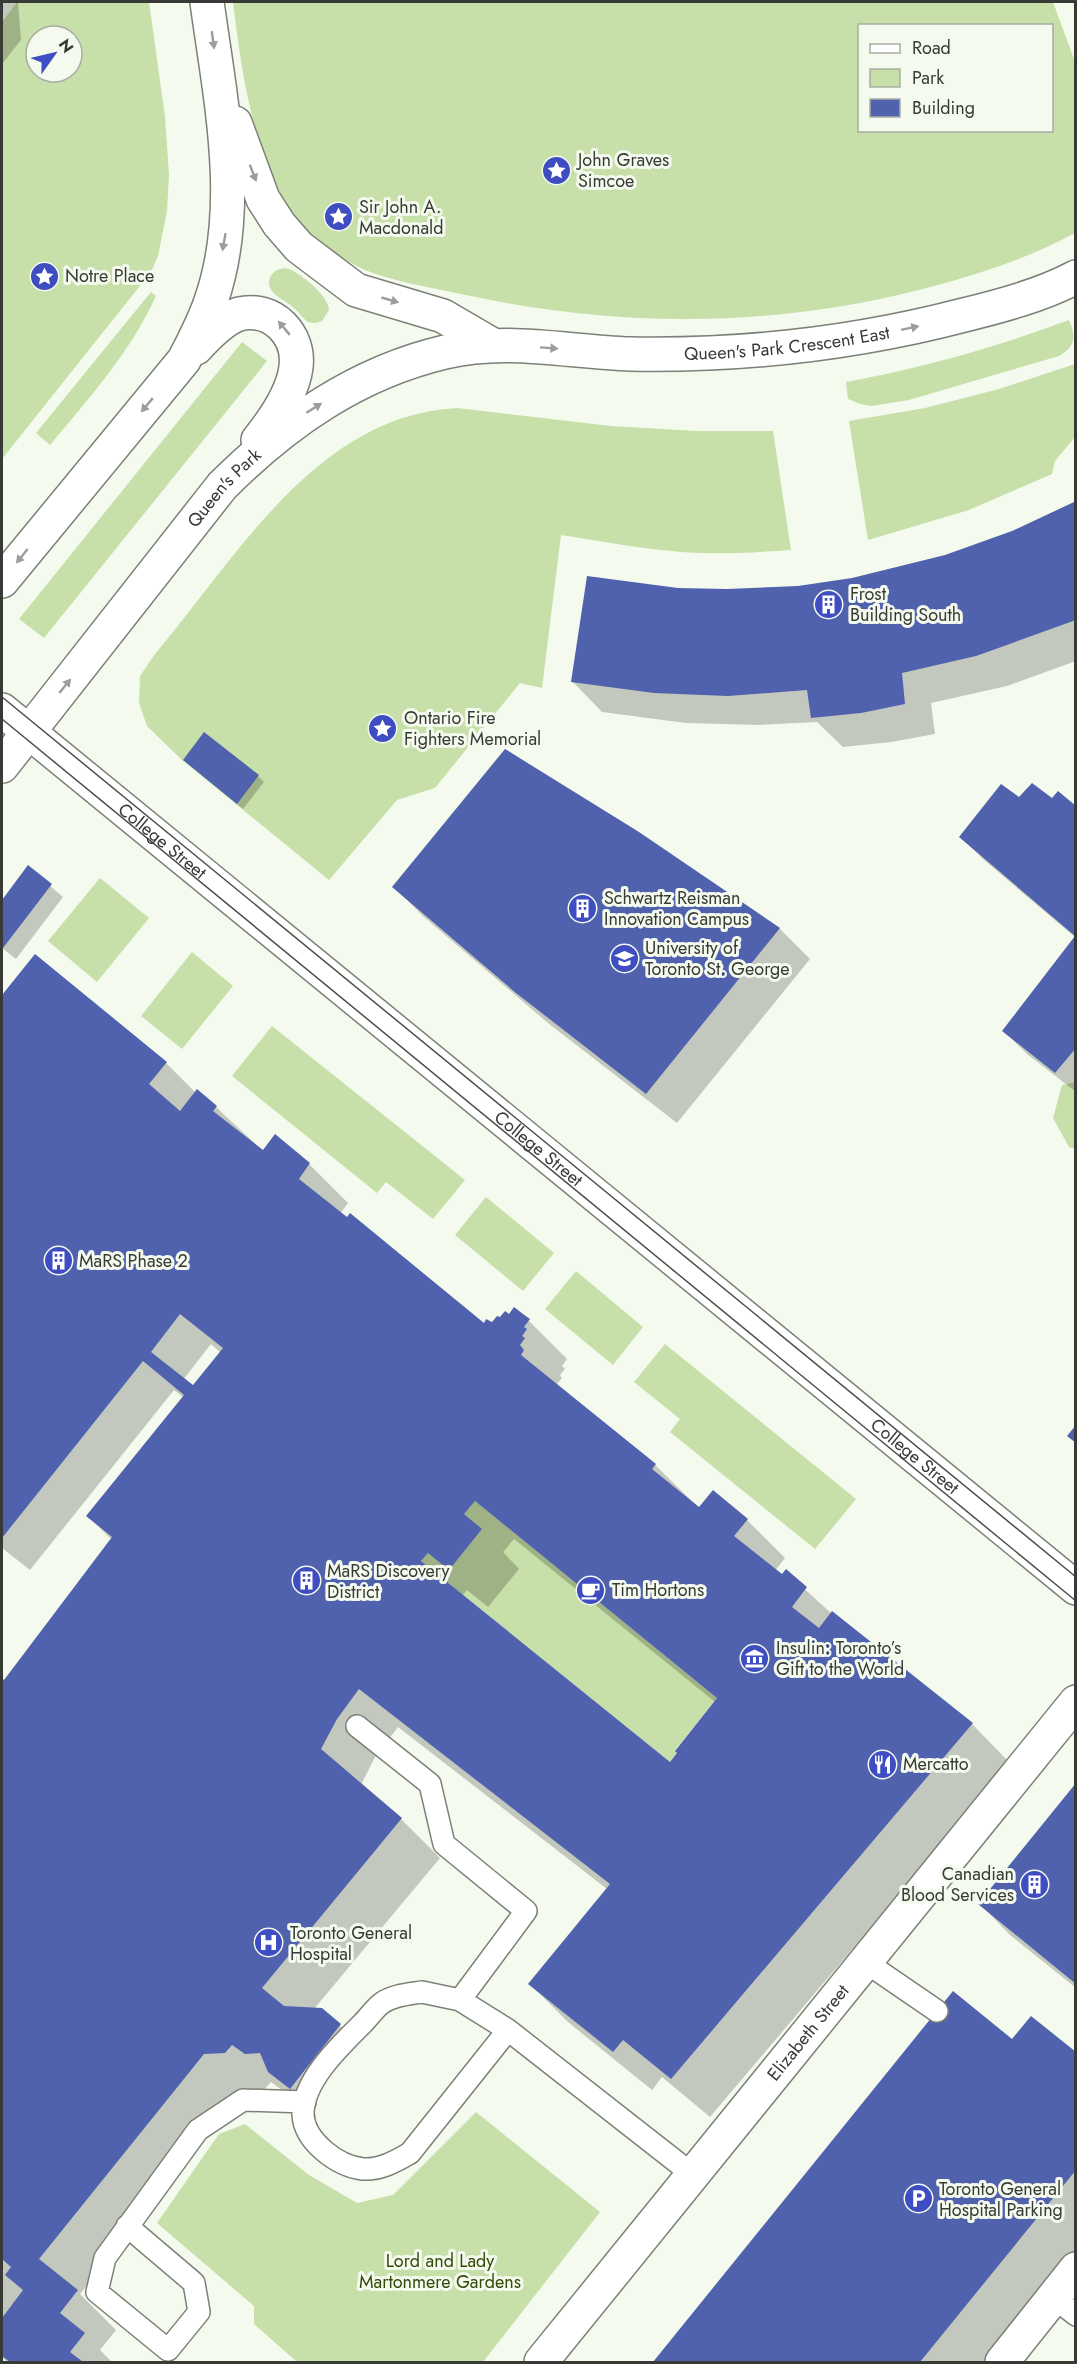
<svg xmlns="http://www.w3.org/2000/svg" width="1077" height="2364" font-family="Jost,sans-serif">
	<rect width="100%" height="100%" fill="#f4faee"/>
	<path fill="#c7dfa8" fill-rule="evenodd" d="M17,2H149L165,117L169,175L167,211L158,256L152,270L143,282L2,459V22ZM36,36H72V72H36Z
		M233,2H1053L1075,62V233C1035,255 993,269 949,282C788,328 624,330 461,294C429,287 395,282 365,270C344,261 308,234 293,217C288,210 285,201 281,194C250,135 241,67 233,2ZM860,26H1052V130H860Z
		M285,268C299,271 329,296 329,310L322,321C317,323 313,324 308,322C303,319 299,312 294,308C286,300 264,293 270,278C273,271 278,269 285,268Z
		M151,292L156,296C130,353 89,398 50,445L36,433Z
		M1069,320C1076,337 1076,346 1059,356L909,400L871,406L860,404L848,399L846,382C922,368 997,347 1069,320Z
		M242,342L267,361L44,638L19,619Z
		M1075,364V437L1055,461L1052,474L969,510L868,540L849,421L925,408L999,389Z
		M457,408L611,426L697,431H773L791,550C760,552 729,554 699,553C652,551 607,542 561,535L542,688L520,683L435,788L397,800L329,880L182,760L147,726L139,703L140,676L155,654C236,558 317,415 457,408Z
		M100,878L149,918L97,982L48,941Z
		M192,952L233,986L182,1049L141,1016Z
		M272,1026L465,1180L433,1219L386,1182L377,1193L232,1076Z
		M1076,1082V1149H1075L1069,1147L1053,1118L1062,1085Z
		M486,1197L554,1253L523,1291L455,1235Z
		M576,1271L643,1327L613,1365L545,1309Z
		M665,1344L856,1499L815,1549L670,1432L680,1419L634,1382Z
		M475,1501L717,1698L675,1750L677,1753L670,1762L421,1561L428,1553L449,1569L482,1529L464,1514Z
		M476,2112L600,2212L483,2362H297L254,2324V2306L157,2223L219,2134L245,2124L309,2175L357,2203L393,2195Z"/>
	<path fill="#0003" fill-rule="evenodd" d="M2,2H18L21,40L2,64Z
		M1074,504L1076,506V661L1007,686L931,703L935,734L891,742L843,747L817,722L759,725L686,723L602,712L572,681L678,589L727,591L798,587L852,580L946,557L1012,533Z
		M190,765L258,776L264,782L243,809Z
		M1019,799L1053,800L1076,938L984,860L961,837Z
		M638,833L780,929L810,959L677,1123L548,1023L424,917L394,887Z
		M28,867L63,897L16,959L2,948V902Z
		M1076,939V1092L1027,1054L1004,1031Z
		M36,956L166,1063L196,1093L216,1107L264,1152L275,1136L309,1164L348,1203L340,1214L484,1325L529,1321L567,1359L562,1366L565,1369L560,1375L562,1378L557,1384L562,1390L655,1465L700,1509L747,1520L785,1558L775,1571L782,1577L786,1572L832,1614L972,1724L1010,1763L710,2117L662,2077L652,2090L568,2022L530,1984L607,1889L398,1727L375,1757L361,1785L401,1819L440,1858L314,2009L321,2010L346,2031L296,2094L285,2092L271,2082L263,2091L243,2092L80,2294L116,2330L100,2350L112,2362H7L2,2357V1680L5,1682L112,1540L88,1516L184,1398L174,1390L30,1570L2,1548V998ZM211,1344L221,1353L193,1387L183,1380ZM514,1539L715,1702L670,1764L462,1596L467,1590L488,1607L519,1569L503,1552Z
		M1076,1786V1988L1010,1935L980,1904Z
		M953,1993L1012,2041L1076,2054V2250L984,2362H655Z"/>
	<path fill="#5061ae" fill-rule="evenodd" d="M1074,502L1076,620L976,656L902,673L905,704L861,713L811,718L807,690L728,696L654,693L571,682L587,576L678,588L727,589L798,586L852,578L945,555L1012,531Z
		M204,732L259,775L237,804L183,760Z
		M505,749L639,832L780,928L646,1094L516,993L392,887Z
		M1032,783L1052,798L1058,791L1076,806V1048L1055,1073L1002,1031L1075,936L959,837L1001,784L1019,797Z
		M28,865L52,884L3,948L2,900Z
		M35,954L167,1062L149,1084L180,1111L197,1089L217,1106L213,1111L263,1150L275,1134L310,1163L299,1179L347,1217L350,1213L484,1323L486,1319L492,1322L497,1316L500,1317L505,1311L509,1314L514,1307L523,1314L530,1319L524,1327L527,1329L522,1336L525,1338L520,1345L524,1350L521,1355L656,1464L652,1469L699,1507L713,1490L748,1519L734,1536L782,1574L786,1569L807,1587L792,1607L819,1628L832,1611L973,1723L671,2079L623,2040L613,2052L528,1984L610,1884L359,1689L337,1719L321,1749L402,1818L262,1988L284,2006L322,2008L341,2024L290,2089L268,2072L260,2053L245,2054L232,2045L225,2053L204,2054L39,2259L78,2290L60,2313L85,2333L70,2352L83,2362H10L2,2356V2318L23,2290L5,2275L11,2267L2,2259V1678L4,1680L112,1537L86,1516L184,1395L143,1361L2,1538V995ZM180,1314L223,1348L193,1385L151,1352ZM475,1501L717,1698L675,1751L677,1753L670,1762L421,1561L428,1553L449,1570L482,1529L464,1514Z
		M1076,1425V1443L1067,1436Z
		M1076,1783V1984L978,1904Z
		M953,1991L1012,2039L1031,2016L1076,2052V2170L920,2362H653Z"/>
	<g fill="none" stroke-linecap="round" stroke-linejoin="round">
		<defs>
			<path id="service" d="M357,1726L430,1784L444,1844L526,1911L460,2000
				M864,1961L937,2011
				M422,1992L460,2000L508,2030L410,2153C396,2161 381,2170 363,2169C337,2166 304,2141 303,2114C303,2080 341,2045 363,2023C369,2017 375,2008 382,2003C393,1995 409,1994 422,1992Z
				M508,2030L692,2174
				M127,2226L194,2283L199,2312L168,2350L97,2292L105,2258L198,2130L243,2100L305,2102
				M1053,2297L1076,2315"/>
			<g id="minor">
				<path id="s1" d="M541,2362L1076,1702"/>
				<path d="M1002,2362L1076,2269"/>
			</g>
			<g id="secondary">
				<path id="s2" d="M2,710L1076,1588"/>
			</g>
			<g id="primary">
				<path d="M235,123L263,199L279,224L299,247L356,290L443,316L491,344"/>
				<path d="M196,348C207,336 223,319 239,314C273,306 300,335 296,367C293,393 274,420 258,440"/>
				<path d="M2,581L184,360C194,341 204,322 211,301C244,207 220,98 207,2"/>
				<path id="s3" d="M2,766L222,486C285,423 356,373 445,352C506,337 569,352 630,354C745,356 853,344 964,315C1001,306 1042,295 1076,277"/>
			</g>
		</defs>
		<use href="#service" stroke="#7c8177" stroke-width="24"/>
		<use href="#minor" stroke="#7c8177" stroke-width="36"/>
		<use href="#secondary" stroke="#7c8177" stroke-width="36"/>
		<use href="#primary" stroke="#7c8177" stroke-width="36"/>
		<use href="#service" stroke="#fff" stroke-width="21"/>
		<use href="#minor" stroke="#fff" stroke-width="33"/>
		<use href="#secondary" stroke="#fff" stroke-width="33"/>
		<use href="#primary" stroke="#fff" stroke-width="33"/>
		<path stroke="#4c4f49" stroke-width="1.5" d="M2,697L1076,1577
			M2,719L1076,1601"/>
	</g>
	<defs><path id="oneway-solid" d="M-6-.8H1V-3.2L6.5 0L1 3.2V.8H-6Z" transform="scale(1.5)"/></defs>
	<g fill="#9c9c9a">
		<use href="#oneway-solid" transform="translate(213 40) rotate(82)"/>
		<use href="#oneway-solid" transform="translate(253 173) rotate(69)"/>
		<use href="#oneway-solid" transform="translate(224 242) rotate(100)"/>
		<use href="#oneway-solid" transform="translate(390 300) rotate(16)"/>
		<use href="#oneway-solid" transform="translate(284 328) rotate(-130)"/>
		<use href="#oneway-solid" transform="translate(910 328) rotate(-12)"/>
		<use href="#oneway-solid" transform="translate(549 348) rotate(4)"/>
		<use href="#oneway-solid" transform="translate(147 405) rotate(130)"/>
		<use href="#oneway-solid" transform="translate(314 408) rotate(-32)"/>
		<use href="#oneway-solid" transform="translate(22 556) rotate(129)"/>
		<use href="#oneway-solid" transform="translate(65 686) rotate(-51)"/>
	</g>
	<defs>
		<symbol id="sight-disc" viewBox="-11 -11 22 22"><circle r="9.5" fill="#3e4dc1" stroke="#f4faee"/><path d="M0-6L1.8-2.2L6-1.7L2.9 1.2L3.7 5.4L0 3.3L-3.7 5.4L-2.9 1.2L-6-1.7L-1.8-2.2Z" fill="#fff"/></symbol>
		<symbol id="building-disc" viewBox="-11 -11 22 22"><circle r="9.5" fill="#3e4dc1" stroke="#f4faee"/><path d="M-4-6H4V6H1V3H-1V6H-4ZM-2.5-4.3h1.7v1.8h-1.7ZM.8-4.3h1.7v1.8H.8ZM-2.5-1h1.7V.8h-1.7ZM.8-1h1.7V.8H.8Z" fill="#fff"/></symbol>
		<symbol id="university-disc" viewBox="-11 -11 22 22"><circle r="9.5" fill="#3e4dc1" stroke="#f4faee"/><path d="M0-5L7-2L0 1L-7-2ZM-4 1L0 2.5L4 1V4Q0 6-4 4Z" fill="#fff"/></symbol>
		<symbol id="cafe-disc" viewBox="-11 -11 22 22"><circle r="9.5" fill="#3e4dc1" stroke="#f4faee"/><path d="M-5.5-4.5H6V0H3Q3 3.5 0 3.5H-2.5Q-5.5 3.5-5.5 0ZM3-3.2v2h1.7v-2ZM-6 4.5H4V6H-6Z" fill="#fff"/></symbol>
		<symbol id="museum-disc" viewBox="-11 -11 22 22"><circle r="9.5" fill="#3e4dc1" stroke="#f4faee"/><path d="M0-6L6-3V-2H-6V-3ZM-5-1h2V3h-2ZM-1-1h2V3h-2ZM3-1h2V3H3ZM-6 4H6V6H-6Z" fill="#fff"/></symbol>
		<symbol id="restaurant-disc" viewBox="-11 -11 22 22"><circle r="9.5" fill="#3e4dc1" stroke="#f4faee"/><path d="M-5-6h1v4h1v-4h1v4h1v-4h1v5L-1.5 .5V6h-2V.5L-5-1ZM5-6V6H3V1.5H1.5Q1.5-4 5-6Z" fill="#fff"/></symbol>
		<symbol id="hospital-disc" viewBox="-11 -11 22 22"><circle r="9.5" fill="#3e4dc1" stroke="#f4faee"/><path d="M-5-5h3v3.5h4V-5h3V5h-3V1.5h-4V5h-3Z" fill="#fff"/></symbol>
		<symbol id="parking-disc" viewBox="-11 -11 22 22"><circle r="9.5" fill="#3e4dc1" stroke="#f4faee"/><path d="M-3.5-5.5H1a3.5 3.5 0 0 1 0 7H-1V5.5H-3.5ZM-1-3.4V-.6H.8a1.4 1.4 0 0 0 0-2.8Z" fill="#fff"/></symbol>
	</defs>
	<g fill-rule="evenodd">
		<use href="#sight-disc" x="540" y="154" width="33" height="33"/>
		<use href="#sight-disc" x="322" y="200" width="33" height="33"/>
		<use href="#sight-disc" x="28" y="260" width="33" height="33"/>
		<use href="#building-disc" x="812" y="588" width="33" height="33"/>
		<use href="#sight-disc" x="366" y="712" width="33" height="33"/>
		<use href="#building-disc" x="566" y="892" width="33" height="33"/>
		<use href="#university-disc" x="608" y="942" width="33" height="33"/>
		<use href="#building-disc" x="42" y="1244" width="33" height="33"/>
		<use href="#building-disc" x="290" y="1564" width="33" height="33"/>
		<use href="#cafe-disc" x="574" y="1574" width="33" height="33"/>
		<use href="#museum-disc" x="738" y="1642" width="33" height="33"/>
		<use href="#restaurant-disc" x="866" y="1748" width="33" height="33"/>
		<use href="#building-disc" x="1018" y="1868" width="33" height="33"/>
		<use href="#hospital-disc" x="252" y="1926" width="33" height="33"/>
		<use href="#parking-disc" x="902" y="2182" width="33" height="33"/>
	</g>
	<g text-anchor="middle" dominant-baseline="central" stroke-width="6" stroke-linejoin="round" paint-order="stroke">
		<g font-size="18" fill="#383a35" stroke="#f4faee" text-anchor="start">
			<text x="578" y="160">John Graves<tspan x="578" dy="21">Simcoe</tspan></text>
			<text x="359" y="207">Sir John A.<tspan x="359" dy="21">Macdonald</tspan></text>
			<text x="65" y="276">Notre Place</text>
			<text x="850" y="594">Frost<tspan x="850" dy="21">Building South</tspan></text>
			<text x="404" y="718">Ontario Fire<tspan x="404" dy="21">Fighters Memorial</tspan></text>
			<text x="604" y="898">Schwartz Reisman<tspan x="604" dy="21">Innovation Campus</tspan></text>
			<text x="645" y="948">University of<tspan x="645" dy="21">Toronto St. George</tspan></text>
			<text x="79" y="1261">MaRS Phase 2</text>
			<text x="327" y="1571">MaRS Discovery<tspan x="327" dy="21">District</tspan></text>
			<text x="612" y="1590">Tim Hortons</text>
			<text x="776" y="1648">Insulin: Toronto’s<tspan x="776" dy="21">Gift to the World</tspan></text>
			<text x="903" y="1764">Mercatto</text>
			<text x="1014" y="1874" text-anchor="end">Canadian<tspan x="1014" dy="21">Blood Services</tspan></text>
			<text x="290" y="1933">Toronto General<tspan x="290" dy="21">Hospital</tspan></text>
			<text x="939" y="2189">Toronto General<tspan x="939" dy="21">Hospital Parking</tspan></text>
		</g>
		<g font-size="18" fill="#383a35" stroke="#f4faee">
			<text stroke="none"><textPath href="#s3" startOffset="963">Queen's Park Crescent East</textPath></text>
			<text stroke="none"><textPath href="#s3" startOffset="356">Queen's Park</textPath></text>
			<text stroke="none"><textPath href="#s2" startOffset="207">College Street</textPath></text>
			<text stroke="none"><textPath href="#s2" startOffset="693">College Street</textPath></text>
			<text stroke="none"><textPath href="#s2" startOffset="1179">College Street</textPath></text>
			<text stroke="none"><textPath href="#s1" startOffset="424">Elizabeth Street</textPath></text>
		</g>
		<g font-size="18" fill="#344a08" stroke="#f4faee">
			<text x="440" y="2261">Lord and Lady<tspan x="440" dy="21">Martonmere Gardens</tspan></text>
		</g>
	</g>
	<rect width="1077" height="2364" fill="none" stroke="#383a35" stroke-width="6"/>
	<rect x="858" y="24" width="195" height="108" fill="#f4faee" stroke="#a9ada4" stroke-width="1.5"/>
	<rect x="870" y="44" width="30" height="9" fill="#ffffff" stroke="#a9ada4" stroke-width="1.5"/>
	<text x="912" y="54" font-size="18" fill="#383a35">Road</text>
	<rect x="870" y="69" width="30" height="18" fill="#c7dfa8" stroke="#a9ada4" stroke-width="1.5"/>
	<text x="912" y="84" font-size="18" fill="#383a35">Park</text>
	<rect x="870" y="99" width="30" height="18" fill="#5061ae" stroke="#a9ada4" stroke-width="1.5"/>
	<text x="912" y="114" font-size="18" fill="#383a35">Building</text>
	<g transform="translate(54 54) rotate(56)"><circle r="28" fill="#f4faee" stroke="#a9ada4" stroke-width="1.5"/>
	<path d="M0-4.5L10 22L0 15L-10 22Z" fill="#3e4dc1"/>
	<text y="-9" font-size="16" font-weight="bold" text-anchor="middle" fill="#383a35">N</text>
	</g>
</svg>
